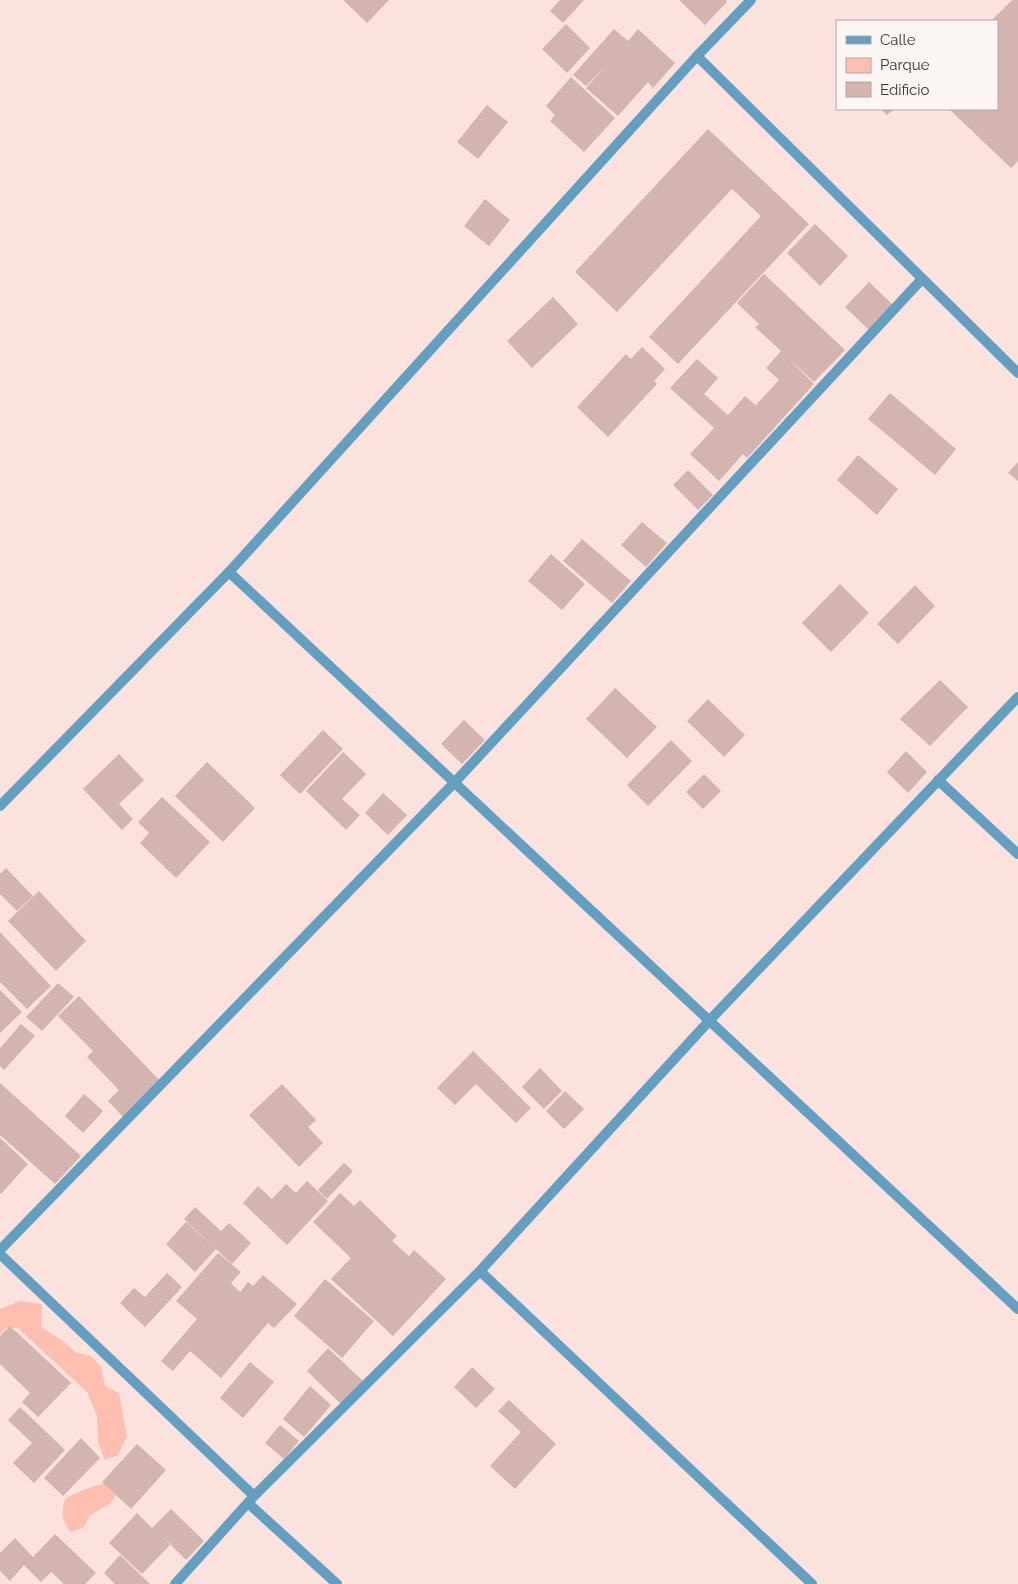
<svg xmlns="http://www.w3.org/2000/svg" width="1018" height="1584" font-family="Raleway,sans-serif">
	<rect width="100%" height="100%" fill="#fce2dd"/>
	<path fill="#febeb0" d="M20,1301L42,1304L41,1327L63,1341L75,1352L91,1356L101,1367L105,1386L119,1393L127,1436L118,1455L105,1460L98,1443L97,1416L87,1392L18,1328H6L0,1334V1309Z
		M109,1483L117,1492L111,1503L90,1515L84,1527L70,1532C62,1520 61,1513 65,1499C80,1491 92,1485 109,1483Z"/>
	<path fill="#d3b4ae" d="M343,0H389L367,23Z
		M560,0H584L563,23L550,11Z
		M679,0H726L727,2L705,25Z
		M1012,0H1018V161L1011,168L949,109H997V21H991Z
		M566,24L590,48L567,73L542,49Z
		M614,29L628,41L638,29L675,63L653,88L648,82L618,116L586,88L606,66L586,86L573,75Z
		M571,77L615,118L584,152L550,121L555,115L546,106Z
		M487,105L508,122L478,159L457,142Z
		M881,109H894L887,115Z
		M708,129L809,224L678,364L649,337L761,216L732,189L617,312L575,272Z
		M485,199L510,220L489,246L464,226Z
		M815,224L848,256L820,286L787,253Z
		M764,274L845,350L814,382L786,356L814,384L747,458L743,454L719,481L690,454L714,428L670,388L697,359L718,378L704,394L728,415L745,396L760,409L756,405L779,380L766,368L781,351L755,327L759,324L737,303Z
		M869,282L893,305L869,330L845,307Z
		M553,297L578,324L532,368L507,341Z
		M642,347L665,369L654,381L657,384L608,437L577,407L626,354L631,359Z
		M890,393L956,449L935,475L868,419Z
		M858,455L898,489L877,515L837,480Z
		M1018,462V481L1008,473Z
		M688,470L713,495L698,510L673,485Z
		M642,522L667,543L646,567L621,545Z
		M582,539L631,581L612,603L563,561Z
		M551,554L585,584L562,610L528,581Z
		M840,584L869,613L831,652L802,623Z
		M915,585L935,606L898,644L877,624Z
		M940,680L968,707L930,746L900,719Z
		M615,688L657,727L627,758L586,719Z
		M708,699L745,735L724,757L687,721Z
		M464,720L485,740L462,764L441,744Z
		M323,730L343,749L300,794L280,775Z
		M671,740L692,761L648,806L627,785Z
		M906,751L927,772L908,793L887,772Z
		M343,752L366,774L342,799L360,815L346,830L306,791Z
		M119,754L144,780L119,804L133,819L122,830L83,789Z
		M207,762L255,808L223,842L175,796Z
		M704,774L721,791L703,809L686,792Z
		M383,793L407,815L388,835L365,813Z
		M162,797L210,842L176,878L140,843L149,833L138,822Z
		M6,868L33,896L17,911L0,894V874Z
		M39,891L86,941L56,971L8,921Z
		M0,932L51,986L27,1009L0,982Z
		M58,983L74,997L42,1031L26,1017Z
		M0,990L22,1012L0,1033Z
		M79,996L162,1083L125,1119L108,1101L119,1090L87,1057L93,1051L58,1016Z
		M21,1024L35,1036L4,1070L0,1066V1048Z
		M473,1051L531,1108L516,1123L476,1084L455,1105L437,1088Z
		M540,1068L562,1091L544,1109L522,1087Z
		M0,1083L81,1156L55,1184L0,1135Z
		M282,1084L316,1120L308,1127L323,1143L299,1167L249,1115Z
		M565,1091L584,1109L564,1129L546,1111Z
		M84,1094L103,1111L83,1133L65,1116Z
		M0,1138L28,1164L1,1194L0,1193Z
		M344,1163L353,1171L327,1199L318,1190Z
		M307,1181L328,1201L287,1245L243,1203L258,1186L272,1199L286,1184L296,1193Z
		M340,1193L354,1206L360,1200L397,1236L392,1241L409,1256L414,1250L446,1279L393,1336L331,1279L351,1258L313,1222Z
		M195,1207L221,1231L229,1223L251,1243L232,1264L184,1219Z
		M186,1222L216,1249L195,1272L166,1244Z
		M218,1253L241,1272L231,1283L240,1292L248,1282L253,1286L263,1275L297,1304L274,1328L268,1323L221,1378L190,1351L173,1371L161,1361L197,1319L176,1301Z
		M167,1273L182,1287L145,1327L120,1303L134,1288L145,1297Z
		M325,1279L374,1321L342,1358L294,1316Z
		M10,1326L71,1383L38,1417L22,1402L30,1393L0,1364V1336Z
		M328,1348L364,1382L342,1405L307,1371Z
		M250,1362L274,1382L243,1418L220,1398Z
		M472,1367L495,1389L476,1408L454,1387Z
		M310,1386L331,1405L304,1437L283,1419Z
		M509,1400L556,1444L515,1489L490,1466L521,1432L498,1411Z
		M20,1407L65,1450L34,1483L13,1463L32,1443L8,1420Z
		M280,1425L299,1441L284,1459L265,1443Z
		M81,1438L100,1458L63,1496L44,1478Z
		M137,1444L166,1470L131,1509L102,1482Z
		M171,1509L204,1541L186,1560L163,1537L170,1545L142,1574L109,1543L137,1513L152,1528Z
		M55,1534L96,1573L85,1584H64L51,1572L41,1582L24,1565L10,1581L0,1571V1553L15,1538L33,1557Z
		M120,1555L150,1584H115L104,1573Z"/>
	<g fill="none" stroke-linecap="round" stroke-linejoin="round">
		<path stroke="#629fc1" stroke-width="10" d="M697,56L1018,373
			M229,572L1018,1309
			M938,780L1018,854
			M0,1250L454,783L922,279
			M0,1254L254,1496
			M480,1271L812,1584
			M248,1503L337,1584
			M175,1584L254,1496L480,1271L709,1021L1018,697"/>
		<path stroke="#629fc1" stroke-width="10" d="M0,806L229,572L697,56L751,0"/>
	</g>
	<rect x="836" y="20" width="162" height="90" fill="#fbf5f3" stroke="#b0a8a5"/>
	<rect x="846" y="36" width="25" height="8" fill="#629fc1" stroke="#b0a8a5"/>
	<text x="880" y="45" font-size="15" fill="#403431">Calle</text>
	<rect x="846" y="58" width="25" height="15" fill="#febeb0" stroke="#b0a8a5"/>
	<text x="880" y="70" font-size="15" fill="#403431">Parque</text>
	<rect x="846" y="82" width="25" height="15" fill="#d3b4ae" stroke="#b0a8a5"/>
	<text x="880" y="95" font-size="15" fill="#403431">Edificio</text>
</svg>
